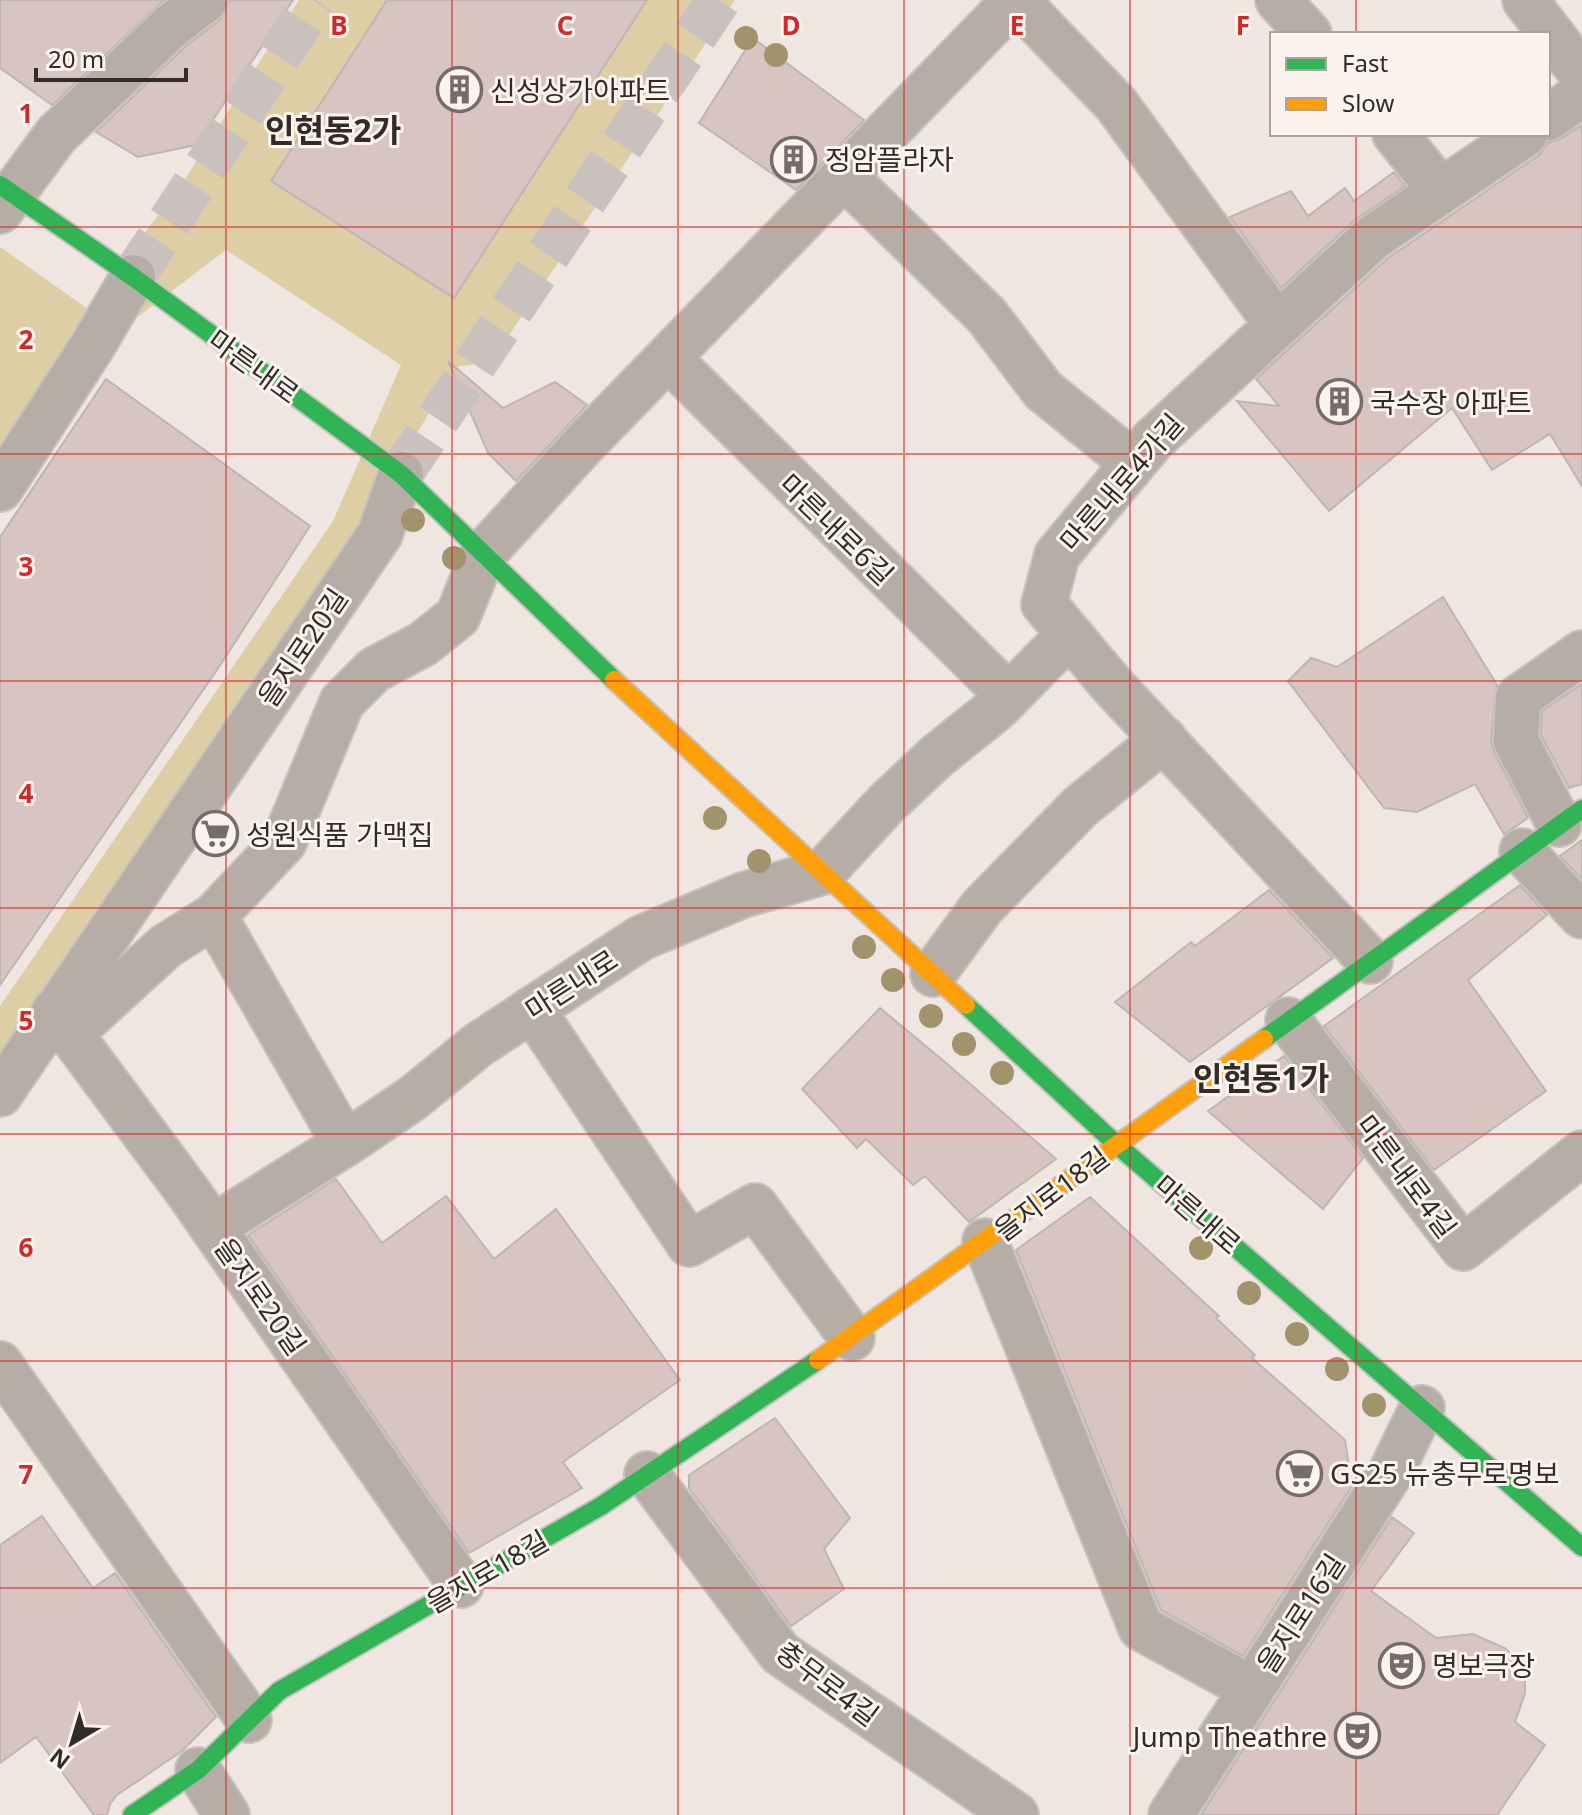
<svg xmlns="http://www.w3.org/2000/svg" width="1582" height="1815" font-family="'Noto Sans','Noto Sans KR',sans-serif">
	<rect width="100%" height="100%" fill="#efe6e2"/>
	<path fill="#ddcea6" d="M299,0H386L271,180L454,298L647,0H735L491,362L455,367L363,529L0,1063V1006L333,521L401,365L226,250L65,372L0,470V247L88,309L187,176Z"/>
	<path fill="#d8c4c0" stroke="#bdb6b4" stroke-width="2" d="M0,0H164L52,105L0,68Z
		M229,0H293L196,145L138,157L96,132L187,45L220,20Z
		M387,0H647L454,298L271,181Z
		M753,38L864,120L796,190L699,123Z
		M1582,125V486L1550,434L1492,470L1452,408L1329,511L1237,401L1279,406L1256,379L1388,258L1539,155L1548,143L1562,138Z
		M1394,172L1405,186L1355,220L1281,288L1230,217L1291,191L1308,216L1345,188L1354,201Z
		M448,361L503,408L555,382L587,405L516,481L488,453Z
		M106,379L310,526L219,667L0,985V537Z
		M1443,597L1497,685L1491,740L1494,752L1528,818L1504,834L1475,784L1417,812L1384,808L1288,681L1311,658L1337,667Z
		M1582,684V784L1569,788L1541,735L1542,711Z
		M1582,840V879L1560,856Z
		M1520,885L1547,915L1468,980L1546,1091L1434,1170L1324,1026Z
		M1269,890L1333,958L1190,1062L1115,1002L1191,942L1195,946Z
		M880,1008L945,1062L1056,1159L969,1222L925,1176L913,1185L866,1139L857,1148L802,1089Z
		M1284,1056L1363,1158L1323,1209L1208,1111Z
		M336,1179L382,1243L446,1196L494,1259L556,1209L680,1380L563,1462L582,1488L469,1553L248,1235Z
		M1090,1197L1219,1316L1216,1318L1255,1355L1252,1358L1345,1440L1352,1486L1243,1656L1161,1610L1016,1250Z
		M775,1418L850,1518L824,1549L844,1589L791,1626L689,1488V1475Z
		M42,1516L93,1588L115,1573L216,1717L182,1751L117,1795L110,1804L107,1815H94L36,1737L0,1763V1545Z
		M1392,1517L1414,1533L1371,1591L1436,1638L1473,1634L1505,1648L1516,1659L1525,1679V1693L1515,1722L1545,1745L1497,1815H1201Z"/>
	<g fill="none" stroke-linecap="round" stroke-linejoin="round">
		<path stroke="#c9c1bd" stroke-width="44" stroke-dasharray="44 22" stroke-linecap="butt" d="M133,277L316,0
			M401,474L719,0"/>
		<defs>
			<path id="street" d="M1016,0L1116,104L1276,323
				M1278,0L1309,34
				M1525,0L1582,74
				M1548,118L1582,94
				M1395,134L1441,191
				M844,176L987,316L1043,390L1133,463
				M0,211L57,134L171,26L205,0
				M668,358L1009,696
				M0,489L93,345L133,277
				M1559,824L1516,741L1518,698L1582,653
				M1522,851L1582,916
				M214,916L345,1144
				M1370,961L1112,685L1044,604L1057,555L1153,440L1372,238L1525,134
				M933,974L982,907L1081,806L1164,739
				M532,1009L689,1244L755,1206L852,1338
				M54,1012L188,1192L461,1585
				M1288,1020L1463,1248L1582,1153
				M71,1033L166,946L214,916L284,842L342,702L374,670L423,644L458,616L483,554L582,446L1015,0
				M0,1094L380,534L401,474
				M213,1227L345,1144L413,1098L478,1045L641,938L743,895L823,872L886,804L937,756L997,708L1069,635
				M985,1241L1141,1628L1252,1689
				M0,1364L249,1720
				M647,1474L780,1653L1016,1815
				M198,1770L227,1815
				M1171,1815L1391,1472L1422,1408"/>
			<path id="fast" d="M0,185L133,277L401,474L614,680
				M966,1005L1116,1144L1582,1547
				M1264,1039L1582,809
				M132,1815L198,1770L279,1691L601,1506L818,1360"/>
			<path id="slow" d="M614,680L966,1005
				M818,1360L1264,1039"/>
		</defs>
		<use href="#street" stroke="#c8c2be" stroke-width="48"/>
		<use href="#fast" stroke="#c8c2be" stroke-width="22"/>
		<use href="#slow" stroke="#c8c2be" stroke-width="22"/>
		<use href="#street" stroke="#b6aea6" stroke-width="44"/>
		<use href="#fast" stroke="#30b455" stroke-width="18"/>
		<use href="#slow" stroke="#ff9f0a" stroke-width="18"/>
	</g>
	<g fill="#a1946d">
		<circle cx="746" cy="38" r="12"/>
		<circle cx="776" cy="55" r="12"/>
		<circle cx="413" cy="520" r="12"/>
		<circle cx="454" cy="558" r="12"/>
		<circle cx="715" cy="818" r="12"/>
		<circle cx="759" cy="861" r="12"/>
		<circle cx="864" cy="947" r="12"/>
		<circle cx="893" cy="980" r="12"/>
		<circle cx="931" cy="1016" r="12"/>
		<circle cx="964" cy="1044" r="12"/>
		<circle cx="1002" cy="1073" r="12"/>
		<circle cx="1201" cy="1248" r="12"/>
		<circle cx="1249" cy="1293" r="12"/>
		<circle cx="1297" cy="1334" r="12"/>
		<circle cx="1337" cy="1369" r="12"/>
		<circle cx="1374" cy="1405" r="12"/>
	</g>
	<path fill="none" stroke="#d62828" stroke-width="2" stroke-opacity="0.55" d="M226,0V1815M452,0V1815M678,0V1815M904,0V1815M1130,0V1815M1356,0V34M1356,134V1815M0,227H1582M0,454H1582M0,681H1582M0,908H1582M0,1134H1582M0,1361H1582M0,1588H1582"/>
	<defs>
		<symbol id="building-ring" viewBox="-11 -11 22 22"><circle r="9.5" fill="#fdf3ee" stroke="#746d69" stroke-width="1.5"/><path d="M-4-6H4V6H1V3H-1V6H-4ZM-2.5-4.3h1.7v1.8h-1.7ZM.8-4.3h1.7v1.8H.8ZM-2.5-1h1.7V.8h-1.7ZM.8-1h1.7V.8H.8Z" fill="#746d69"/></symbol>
		<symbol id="supermarket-ring" viewBox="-11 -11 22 22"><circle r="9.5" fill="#fdf3ee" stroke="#746d69" stroke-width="1.5"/><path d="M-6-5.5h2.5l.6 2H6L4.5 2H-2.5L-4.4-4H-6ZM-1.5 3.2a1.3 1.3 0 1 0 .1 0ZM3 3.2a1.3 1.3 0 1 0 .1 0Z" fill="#746d69"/></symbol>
		<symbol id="theatre-ring" viewBox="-11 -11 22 22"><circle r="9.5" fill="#fdf3ee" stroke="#746d69" stroke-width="1.5"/><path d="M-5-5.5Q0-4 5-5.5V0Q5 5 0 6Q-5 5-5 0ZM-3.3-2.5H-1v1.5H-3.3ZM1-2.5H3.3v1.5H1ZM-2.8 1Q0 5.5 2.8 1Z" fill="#746d69"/></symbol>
	</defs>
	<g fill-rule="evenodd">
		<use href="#building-ring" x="434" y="64" width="51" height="51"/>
		<use href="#building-ring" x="768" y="134" width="51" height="51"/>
		<use href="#building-ring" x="1314" y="376" width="51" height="51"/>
		<use href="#supermarket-ring" x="190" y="808" width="51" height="51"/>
		<use href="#supermarket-ring" x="1274" y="1448" width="51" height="51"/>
		<use href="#theatre-ring" x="1376" y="1640" width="51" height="51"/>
		<use href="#theatre-ring" x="1332" y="1710" width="51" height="51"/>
	</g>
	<g text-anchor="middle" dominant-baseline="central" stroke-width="6" stroke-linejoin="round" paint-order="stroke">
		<g font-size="28" fill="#322c28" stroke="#fdf3ee" text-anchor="start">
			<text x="490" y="90">신성상가아파트</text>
			<text x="825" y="159">정암플라자</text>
			<text x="1370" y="402">국수장 아파트</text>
			<text x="246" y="834">성원식품 가맥집</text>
			<text x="1330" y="1473">GS25 뉴충무로명보</text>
			<text x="1432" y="1665">명보극장</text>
			<text x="1327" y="1736" text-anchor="end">Jump Theathre</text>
		</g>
		<g font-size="28" fill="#322c28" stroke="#fdf3ee">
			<text transform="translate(254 366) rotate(36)">마른내로</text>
			<text transform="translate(1121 482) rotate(-49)">마른내로4가길</text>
			<text transform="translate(837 529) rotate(44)">마른내로6길</text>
			<text transform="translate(302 647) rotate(-56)">을지로20길</text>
			<text transform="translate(571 984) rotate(-33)">마른내로</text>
			<text transform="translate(1407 1176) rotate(53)">마른내로4길</text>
			<text transform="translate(1051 1193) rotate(-37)">을지로18길</text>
			<text transform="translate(1198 1214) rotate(41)">마른내로</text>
			<text transform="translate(261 1296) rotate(55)">을지로20길</text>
			<text transform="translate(487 1571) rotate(-30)">을지로18길</text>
			<text transform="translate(1300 1613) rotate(-57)">을지로16길</text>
			<text transform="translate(828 1683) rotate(37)">충무로4길</text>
		</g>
		<g font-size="32" font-weight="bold" fill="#322c28" stroke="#fdf3ee">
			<text x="333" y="129">인현동2가</text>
			<text x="1261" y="1077">인현동1가</text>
		</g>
	</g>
	<g font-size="26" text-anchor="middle" font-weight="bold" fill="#d62828" stroke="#fdf3ee" stroke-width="6" stroke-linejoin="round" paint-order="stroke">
		<text x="339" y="35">B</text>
		<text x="565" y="35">C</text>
		<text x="791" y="35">D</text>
		<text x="1017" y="35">E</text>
		<text x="1243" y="35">F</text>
		<text x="26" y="123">1</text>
		<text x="26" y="349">2</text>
		<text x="26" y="576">3</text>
		<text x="26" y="803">4</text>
		<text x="26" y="1030">5</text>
		<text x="26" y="1257">6</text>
		<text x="26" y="1484">7</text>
	</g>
	<rect x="1270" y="32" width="280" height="104" fill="#fdf3ee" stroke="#aca39f" stroke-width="2"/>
	<rect x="1286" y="58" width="40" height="12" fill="#30b455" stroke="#aca39f" stroke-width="2"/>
	<text x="1342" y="72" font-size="24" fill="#322c28">Fast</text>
	<rect x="1286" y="98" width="40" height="12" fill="#ff9f0a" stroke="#aca39f" stroke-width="2"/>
	<text x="1342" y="112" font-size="24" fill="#322c28">Slow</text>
	<g transform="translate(72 1743) rotate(218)" stroke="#fdf3ee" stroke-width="6" paint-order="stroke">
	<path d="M0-6L14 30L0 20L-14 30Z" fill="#322c28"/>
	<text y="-12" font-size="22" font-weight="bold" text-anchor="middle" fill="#322c28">N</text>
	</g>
	<path d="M36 68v12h150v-12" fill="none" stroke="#322c28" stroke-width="4"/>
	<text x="48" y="68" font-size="24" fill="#322c28" stroke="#fdf3ee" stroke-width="6" paint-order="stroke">20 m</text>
</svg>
